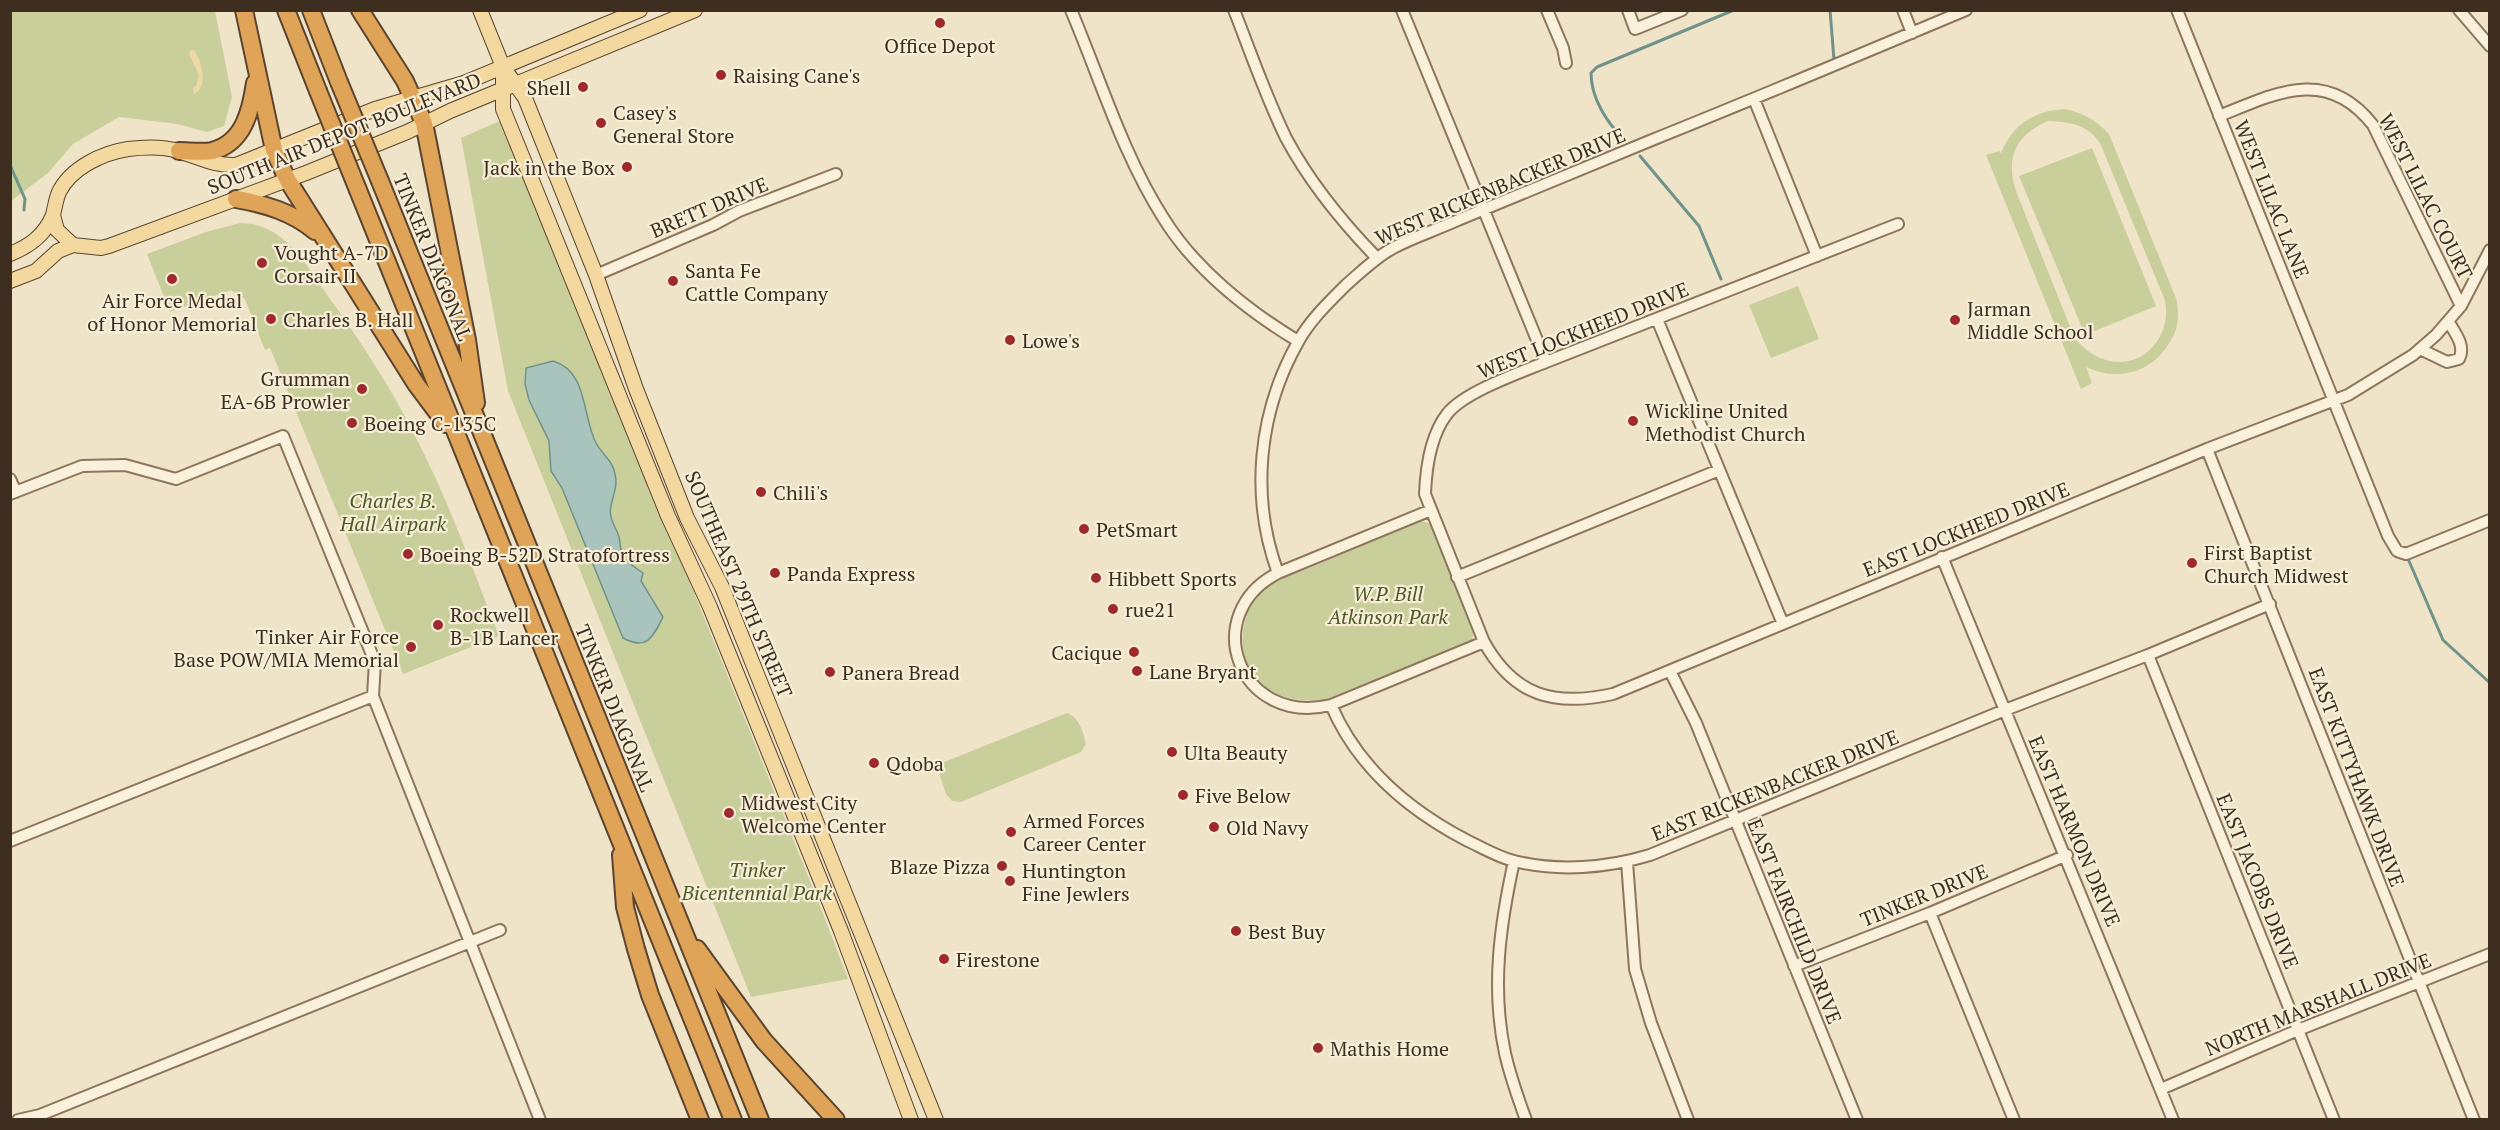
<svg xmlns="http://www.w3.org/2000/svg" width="2500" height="1130" font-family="'PT Serif',serif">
	<rect width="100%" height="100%" fill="#f0e4c8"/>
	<path fill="#c9cf9b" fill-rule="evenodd" d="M10,11H215L232,97L224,126L207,132L177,124L119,117L73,144L48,173L11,201Z
		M2064,109C2083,113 2095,119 2109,134L2176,298C2178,307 2179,316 2177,325C2176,331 2173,337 2170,342C2152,373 2117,382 2086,367L2092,383L2081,389L1986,155L2000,151L2001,154C2011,125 2034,111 2064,109ZM2048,121C2070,122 2087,124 2100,143L2164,298C2173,327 2152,362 2120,362C2101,362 2087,352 2075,339L2016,191C2005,157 2016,135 2048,121Z
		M504,119L822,911L848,979L751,997L508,391L461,138Z
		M2092,148L2156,306L2085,335L2019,176Z
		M240,223C285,223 307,266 330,299C362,343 392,389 416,438C449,501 473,570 499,636L403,674L270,348L265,350L245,299L231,290L170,312L147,254L206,232Z
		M1798,286L1819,339L1771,358L1749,305Z
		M1422,521L1431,524L1474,632L1472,640L1324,700C1295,702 1268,697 1251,672C1236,648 1242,610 1262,591C1276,578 1295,574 1312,567C1348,552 1385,536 1422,521Z
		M1067,713C1079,717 1083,731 1086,744L1081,752L961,802L952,801L946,794L939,773L944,762Z"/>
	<path fill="#ecd9a5" d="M191,50H194C202,61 209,87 194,94L193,88L196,86L199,75L189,54Z"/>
	<path fill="#a9c4bc" stroke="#6f938a" stroke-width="1.5" d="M553,361C588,371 582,416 596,443C602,454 613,461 615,474C618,486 613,495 611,506C608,518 616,527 619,537C621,546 619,551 625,559C630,564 637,569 643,573L641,581L663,617C653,637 647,651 623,638L562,488L551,471L549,441L529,400L525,384L526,368Z"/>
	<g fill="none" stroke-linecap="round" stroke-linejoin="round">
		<path stroke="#6f938a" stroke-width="3" d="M1830,10L1834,60
			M1623,138C1606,122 1591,97 1591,73L1597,67L1734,10
			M1640,156L1699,226L1721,279
			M10,165L25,199L24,210
			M2409,561L2443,640L2490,683"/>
		<defs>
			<path id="minor" d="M1071,10C1101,81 1123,155 1164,219C1195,269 1248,311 1298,341
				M1234,10C1251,53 1266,97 1286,138C1309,181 1343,223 1377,258
				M1402,10L1546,362
				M1547,10L1563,48L1566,63
				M1628,10L1635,29L1682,10
				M1903,10L1912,33
				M2177,10L2388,536L2397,551L2406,554L2490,520
				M2459,10L2490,46
				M1754,99L1817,256
				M2219,116C2276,93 2327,66 2373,125L2461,306
				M1898,224L1546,362C1519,373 1464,392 1447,414C1430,436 1426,468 1425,494L1484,642C1514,696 1554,707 1613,694L2207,449L2348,395L2413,355L2436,335L2461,306L2490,250
				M596,275L713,225L739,211L836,174
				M1657,319L1783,624
				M2420,349L2447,362L2459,359C2466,346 2455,333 2448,321
				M2207,449L2474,1120
				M10,479L16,492
				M10,494L82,466L125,465L176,479L283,436L375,662L373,696
				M1431,510L1278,573C1198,614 1238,727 1331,705L1484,642
				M1942,557L2173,1120
				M1278,573C1250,497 1258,413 1298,342C1310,320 1329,302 1346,285C1361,272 1376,257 1393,248C1414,237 1436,230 1458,220C1522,193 1587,167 1652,140C1757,98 1861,54 1966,10
				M1457,577L1719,470
				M2148,655L2334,1120
				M1670,671L1696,723L1857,1120
				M1331,705C1358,768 1408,810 1468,841C1483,848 1498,857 1514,861C1558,872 1607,868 1650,855L2005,710L2148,655L2270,604
				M10,841L373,696L540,1120
				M1514,861C1500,925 1491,988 1505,1053C1510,1076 1518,1098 1526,1120
				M1627,862L1635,969L1651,1023L1688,1120
				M1930,913L2014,1120
				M1794,966L1930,913L2067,855
				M2161,1089L2298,1030L2490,954
				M18,1120L40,1115L500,930"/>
			<path id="major" d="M480,10L503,67L525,98L596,275L636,389L687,518L722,587L936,1120
				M503,67V109L668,516L710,607L841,931L911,1120
				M53,215L57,230L73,245
				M10,254C30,246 45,235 53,215C55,207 56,199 59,192C71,168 102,153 128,149C144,147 162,146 178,151C199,157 214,166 236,165L375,109L464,83L640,10
				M10,281L36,271L58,251L73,245L101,248L109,246L306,173L407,132L450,111L695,10"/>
			<path id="highway" d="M244,10L274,150L287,179L416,384L446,424
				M286,10L318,91
				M311,10L339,82
				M360,10L405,81L424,123L467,340L476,403
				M179,151C189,151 202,153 212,151C244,143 251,110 255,83
				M380,181L760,1120
				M358,190L733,1120
				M236,199C265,204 292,212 315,231
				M621,855L625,907L636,949L650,995L700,1120
				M697,949L764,1041L836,1120"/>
		</defs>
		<use href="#minor" stroke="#8d765c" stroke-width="14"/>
		<use href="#major" stroke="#5b4430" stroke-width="16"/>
		<use href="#highway" stroke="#5b4430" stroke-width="20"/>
		<use href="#minor" stroke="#faf1dc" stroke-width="10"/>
		<use href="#major" stroke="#f3d9a0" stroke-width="14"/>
		<use href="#highway" stroke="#e0a458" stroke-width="16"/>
		<defs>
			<path id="highway-bridge" d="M339,82L380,181
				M318,91L358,190"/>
		</defs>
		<use href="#highway-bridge" stroke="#5b4430" stroke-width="20" stroke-linecap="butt"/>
		<use href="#highway-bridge" stroke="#e0a458" stroke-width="16"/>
	</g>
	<g fill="#9e2a2b" stroke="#f7eed8" stroke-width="2">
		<circle cx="940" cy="23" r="6"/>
		<circle cx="721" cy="75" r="6"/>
		<circle cx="583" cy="87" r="6"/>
		<circle cx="601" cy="123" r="6"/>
		<circle cx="627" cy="167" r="6"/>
		<circle cx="262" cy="263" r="6"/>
		<circle cx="172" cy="279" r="6"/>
		<circle cx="673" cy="281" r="6"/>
		<circle cx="271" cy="319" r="6"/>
		<circle cx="1955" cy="320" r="6"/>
		<circle cx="1010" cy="340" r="6"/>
		<circle cx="362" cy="389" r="6"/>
		<circle cx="1633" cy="421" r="6"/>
		<circle cx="352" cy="423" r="6"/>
		<circle cx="761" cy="492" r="6"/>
		<circle cx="1084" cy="529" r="6"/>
		<circle cx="408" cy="554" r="6"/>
		<circle cx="2192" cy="563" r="6"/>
		<circle cx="775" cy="573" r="6"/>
		<circle cx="1096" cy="578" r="6"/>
		<circle cx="1113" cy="609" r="6"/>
		<circle cx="438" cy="625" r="6"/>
		<circle cx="411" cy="647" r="6"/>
		<circle cx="1134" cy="652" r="6"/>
		<circle cx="1137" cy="671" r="6"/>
		<circle cx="830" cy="672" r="6"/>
		<circle cx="1172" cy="752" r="6"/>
		<circle cx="874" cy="763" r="6"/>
		<circle cx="1183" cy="795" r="6"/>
		<circle cx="729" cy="813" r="6"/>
		<circle cx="1214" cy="827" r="6"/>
		<circle cx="1011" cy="832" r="6"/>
		<circle cx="1002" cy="866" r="6"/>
		<circle cx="1010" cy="881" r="6"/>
		<circle cx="1236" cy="931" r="6"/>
		<circle cx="944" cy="959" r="6"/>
		<circle cx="1318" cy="1048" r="6"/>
	</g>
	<g text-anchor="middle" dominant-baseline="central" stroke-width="4.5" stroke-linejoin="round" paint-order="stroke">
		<g font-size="20" fill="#3d2e20" stroke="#f7eed8" text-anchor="start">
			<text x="940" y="45" text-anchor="middle">Office Depot</text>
			<text x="733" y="75">Raising Cane's</text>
			<text x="571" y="87" text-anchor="end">Shell</text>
			<text x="613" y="112">Casey's<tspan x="613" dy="23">General Store</tspan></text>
			<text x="615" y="167" text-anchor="end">Jack in the Box</text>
			<text x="274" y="252">Vought A-7D<tspan x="274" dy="23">Corsair II</tspan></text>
			<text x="685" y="270">Santa Fe<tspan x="685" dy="23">Cattle Company</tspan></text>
			<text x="172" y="300" text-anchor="middle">Air Force Medal<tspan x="172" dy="23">of Honor Memorial</tspan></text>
			<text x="1967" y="308">Jarman<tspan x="1967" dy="23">Middle School</tspan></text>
			<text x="283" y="319">Charles B. Hall</text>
			<text x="1022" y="340">Lowe's</text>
			<text x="350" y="378" text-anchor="end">Grumman<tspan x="350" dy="23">EA-6B Prowler</tspan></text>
			<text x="1645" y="410">Wickline United<tspan x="1645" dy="23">Methodist Church</tspan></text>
			<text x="364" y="423">Boeing C-135C</text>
			<text x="773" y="492">Chili's</text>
			<text x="1096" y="529">PetSmart</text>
			<text x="2204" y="552">First Baptist<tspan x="2204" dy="23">Church Midwest</tspan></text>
			<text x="420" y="554">Boeing B-52D Stratofortress</text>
			<text x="787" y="573">Panda Express</text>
			<text x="1108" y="578">Hibbett Sports</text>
			<text x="1125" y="609">rue21</text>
			<text x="450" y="614">Rockwell<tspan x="450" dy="23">B-1B Lancer</tspan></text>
			<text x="399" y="636" text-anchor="end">Tinker Air Force<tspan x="399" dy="23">Base POW/MIA Memorial</tspan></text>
			<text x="1122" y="652" text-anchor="end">Cacique</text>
			<text x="1149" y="671">Lane Bryant</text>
			<text x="842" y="672">Panera Bread</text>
			<text x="1184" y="752">Ulta Beauty</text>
			<text x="886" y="763">Qdoba</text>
			<text x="1195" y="795">Five Below</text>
			<text x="741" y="802">Midwest City<tspan x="741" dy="23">Welcome Center</tspan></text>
			<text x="1023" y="820">Armed Forces<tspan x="1023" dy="23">Career Center</tspan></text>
			<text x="1226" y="827">Old Navy</text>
			<text x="990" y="866" text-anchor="end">Blaze Pizza</text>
			<text x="1022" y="870">Huntington<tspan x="1022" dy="23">Fine Jewlers</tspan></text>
			<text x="1248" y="931">Best Buy</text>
			<text x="956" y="959">Firestone</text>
			<text x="1330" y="1048">Mathis Home</text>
		</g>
		<g font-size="20" fill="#3d2e20" stroke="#f7eed8">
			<text transform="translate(344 133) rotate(-22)">SOUTH AIR DEPOT BOULEVARD</text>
			<text transform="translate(1500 186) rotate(-23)">WEST RICKENBACKER DRIVE</text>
			<text transform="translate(2426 196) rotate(63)">WEST LILAC COURT</text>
			<text transform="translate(2272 199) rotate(68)">WEST LILAC LANE</text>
			<text transform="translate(709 207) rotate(-23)">BRETT DRIVE</text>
			<text transform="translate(433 257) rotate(68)">TINKER DIAGONAL</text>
			<text transform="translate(1583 330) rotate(-22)">WEST LOCKHEED DRIVE</text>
			<text transform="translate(1966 529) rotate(-22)">EAST LOCKHEED DRIVE</text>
			<text transform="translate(739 584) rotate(67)">SOUTHEAST 29TH STREET</text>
			<text transform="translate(615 708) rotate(68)">TINKER DIAGONAL</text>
			<text transform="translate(2357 777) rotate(69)">EAST KITTYHAWK DRIVE</text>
			<text transform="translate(1775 785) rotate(-22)">EAST RICKENBACKER DRIVE</text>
			<text transform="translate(2075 831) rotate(67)">EAST HARMON DRIVE</text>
			<text transform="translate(2258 881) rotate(68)">EAST JACOBS DRIVE</text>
			<text transform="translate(1924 895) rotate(-22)">TINKER DRIVE</text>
			<text transform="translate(1795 921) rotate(68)">EAST FAIRCHILD DRIVE</text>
			<text transform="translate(2318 1004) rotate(-22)">NORTH MARSHALL DRIVE</text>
		</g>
		<g font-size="20" font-style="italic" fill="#4d5a26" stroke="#f7eed8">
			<text x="393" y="500">Charles B.<tspan x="393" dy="23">Hall Airpark</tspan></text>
			<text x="1388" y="593">W.P. Bill<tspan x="1388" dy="23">Atkinson Park</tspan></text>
			<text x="757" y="869">Tinker<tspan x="757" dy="23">Bicentennial Park</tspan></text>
		</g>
	</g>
	<rect width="2500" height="1130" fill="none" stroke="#3d2e20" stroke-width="24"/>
</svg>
